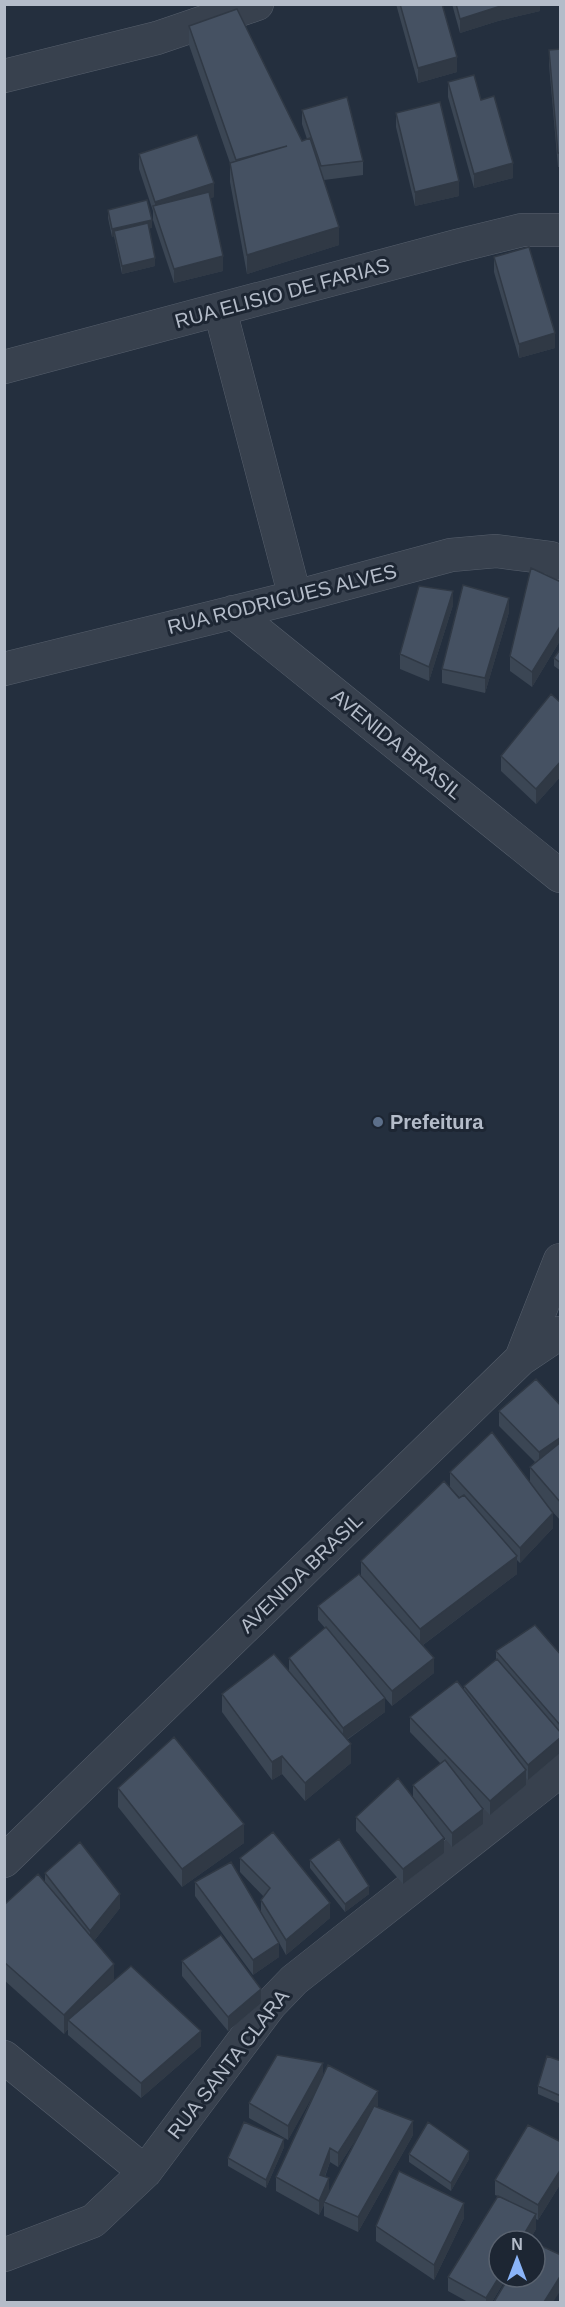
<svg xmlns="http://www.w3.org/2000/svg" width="565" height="2307" font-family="Helvetica,sans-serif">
	<rect width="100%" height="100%" fill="#242f3e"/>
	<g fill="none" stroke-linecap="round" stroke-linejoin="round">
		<defs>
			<path id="minor" d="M4,76L157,38L257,4
				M220,310L295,597
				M4,367L457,246L522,230H560
				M233,612L560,876
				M4,669L295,597L451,555L496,551L551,558L560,563
				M521,1359L560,1333
				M4,1861L521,1359L560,1260
				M4,2057L145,2172
				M4,2255L93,2221L145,2172L270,2005L294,1980L547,1781L560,1768"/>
		</defs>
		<use href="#minor" stroke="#565f6c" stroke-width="34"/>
		<use href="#minor" stroke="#38414e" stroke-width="33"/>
	</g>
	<path fill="#3b4654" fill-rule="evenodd" d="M396,4H442L457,72L418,83Z
		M452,4H540V11L498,21L460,33Z
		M189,26L302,141L307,139L302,124V110L363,161V175L324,180L339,245L247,274L230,182V163L189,45Z
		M561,49V167H558L549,65V50Z
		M448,82L513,178L474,188L448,97Z
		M396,113L459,196L415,206L396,127Z
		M139,154L214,197L210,198L223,271L174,283L153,220V211L139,169Z
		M108,210L152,228H149L155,266L122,274L114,236L112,237L108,218Z
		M494,257L555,348L519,358L494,272Z
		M561,582V639L532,687L510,671V656Z
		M453,605L429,681L400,669V654Z
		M509,612L485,693L442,683V669Z
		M561,648V671L554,666V658Z
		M561,703V776L536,804L501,771V756Z
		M561,1406V1521L550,1509L553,1528L520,1563L517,1560V1574L423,1645L434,1673L392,1706L374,1685L385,1712L347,1740L351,1763L305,1801L282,1774L272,1780L222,1712V1694L289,1672V1658L325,1628L318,1620V1606L361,1577V1561L460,1498L450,1487V1472L530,1482V1467L535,1462L499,1426V1411Z
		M561,1640V1752L528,1780L526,1778V1785L490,1815L479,1804L483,1824L452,1847L438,1830L444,1853L403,1884L356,1831V1817L413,1798V1785L441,1764L410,1732V1717L464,1690V1686L496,1660V1651L559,1654V1641Z
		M118,1788L244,1843L182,1887L118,1807Z
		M240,1858L330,1918L286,1955L276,1937L279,1957L253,1975L195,1896V1882L261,1913V1900L264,1897L240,1872Z
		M310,1860L369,1894L345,1912L310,1868Z
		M45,1873L120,1908L94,1941L114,1981L201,2046L141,2098L68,2035V2029L64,2034L4,1980V1905L45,1882Z
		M182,1961L261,2003L228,2031L182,1976Z
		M561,2061V2104L538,2094V2086Z
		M323,2075L378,2105L377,2107L413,2135L358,2232L324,2216V2205L319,2215L276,2191V2177L315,2091L288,2140L249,2118V2103ZM358,2136L329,2192L325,2177L330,2162L338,2167Z
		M561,2142V2183L538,2220L536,2219V2229L529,2241L499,2277H507L492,2302H468L448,2291V2277L498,2196L495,2195V2180Z
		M284,2147L266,2188L228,2166V2158Z
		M409,2154L469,2159L451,2191L409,2162Z
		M464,2218L434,2280L376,2241V2226Z"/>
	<path fill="#303945" d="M507,4H540V11L498,21L460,33V19Z
		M457,57V72L418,83V68Z
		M513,163V178L474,188V174Z
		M459,181V196L415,206V192Z
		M214,183V197L157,216L155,212V202Z
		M152,220V228L115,236L114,231V236L112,237V229Z
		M339,227V245L247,274V255Z
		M223,256V271L174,283V269Z
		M155,258V266L122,274V266Z
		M555,333V348L519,358V344Z
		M453,591V605L429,681V667Z
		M509,598V612L485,693V678Z
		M561,625V639L532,687V672Z
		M561,761V776L536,804V789Z
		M561,1437V1451L539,1467V1452Z
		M553,1513V1528L520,1563V1548Z
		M517,1556V1574L420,1647V1629Z
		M434,1658V1673L392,1706V1691Z
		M385,1698V1712L343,1742V1728Z
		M561,1737V1752L528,1780V1765Z
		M351,1744V1763L305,1801V1783Z
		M282,1756V1774L272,1780V1762Z
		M526,1770V1785L490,1815V1801Z
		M483,1809V1824L452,1847V1833Z
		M244,1824V1843L182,1887V1869Z
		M444,1838V1853L403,1884V1869Z
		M369,1886V1894L345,1912V1904Z
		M120,1894V1908L90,1946V1931Z
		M330,1903V1918L286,1955V1940Z
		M279,1943V1957L253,1975V1960Z
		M114,1964V1982L68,2020V2029L64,2034V2015Z
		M261,1989V2003L228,2031V2017Z
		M201,2031V2046L141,2098V2083Z
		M323,2063V2078L288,2140V2126Z
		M378,2091V2105L338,2167V2153Z
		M413,2121V2135L358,2232V2217Z
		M284,2139V2147L266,2188V2180Z
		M330,2148V2162L320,2189V2175Z
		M469,2151V2159L451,2191V2183Z
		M561,2169V2183L538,2220V2205Z
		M329,2178V2193L324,2202V2205L319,2215V2201Z
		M464,2203V2218L434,2280V2265Z
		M536,2214V2229L529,2241H520Z
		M561,2275V2290L553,2302H544Z
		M499,2277H507L492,2302H486V2298Z"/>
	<path fill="#455162" stroke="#303945" stroke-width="1.5" d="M400,4H442L457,57L418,68Z
		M456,4H507L460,19Z
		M237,9L302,141L310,138L339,227L247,255L230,163L287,146L236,160L189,26Z
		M561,49V153H558L549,50Z
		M474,75L481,100L494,96L513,163L474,174L448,82Z
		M347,97L363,161L321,166L302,110Z
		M440,102L459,181L415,192L396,113Z
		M197,135L214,183L155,202L139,154Z
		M209,192L223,256L174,269L153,206Z
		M147,200L152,220L112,229L108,210Z
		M148,223L155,258L122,266L114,231Z
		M529,247L555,333L519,344L494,257Z
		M531,568L561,582V625L532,672L510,656Z
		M463,585L509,598L485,678L442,669Z
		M419,586L453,591L429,667L400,654Z
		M561,648V663L554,658Z
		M551,694L561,703V761L536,789L501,756Z
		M536,1379L561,1406V1437L539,1452L499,1411Z
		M492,1432L553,1513L520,1548L450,1472Z
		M561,1442V1503L530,1467Z
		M444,1481L459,1498L464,1495L517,1556L420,1629L361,1561Z
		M359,1574L434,1658L392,1691L318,1606Z
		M535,1625L561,1655V1726L496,1651Z
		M326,1627L385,1698L343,1728L289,1658Z
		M274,1654L351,1744L305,1783L282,1756L272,1762L222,1694Z
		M497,1659L561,1733V1737L528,1765L464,1686Z
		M457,1681L526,1770L490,1801L410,1717Z
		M174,1737L244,1824L182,1869L118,1788Z
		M445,1760L483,1809L452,1833L413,1785Z
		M398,1778L444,1838L403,1869L356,1817Z
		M273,1832L330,1903L286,1940L261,1900L270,1888L240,1858Z
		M339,1839L369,1886L345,1904L310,1860Z
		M80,1842L120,1894L90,1931L45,1873Z
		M231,1862L279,1943L253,1960L195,1882Z
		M38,1874L114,1964L64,2015L4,1962V1905Z
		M221,1935L261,1989L228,2017L182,1961Z
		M131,1966L201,2031L141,2083L68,2020Z
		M277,2055L323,2063L288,2126L249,2103Z
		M547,2056L561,2061V2096L538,2086Z
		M328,2065L378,2091L338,2153L330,2148L320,2175L329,2178L319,2201L276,2177Z
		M374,2106L413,2121L358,2217L324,2202Z
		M244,2122L284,2139L266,2180L228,2158Z
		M428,2122L469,2151L451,2183L409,2154Z
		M528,2125L561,2142V2169L538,2205L495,2180Z
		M399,2171L464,2203L434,2265L376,2226Z
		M498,2196L536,2214L520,2241H499V2277L486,2298L448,2277Z
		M535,2243L561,2255V2275L544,2302H494L509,2277H535Z"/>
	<circle fill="#5c6f8a" stroke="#1d2633" stroke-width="2" cx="378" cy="1122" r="6"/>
	<g text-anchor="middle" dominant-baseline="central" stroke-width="6" stroke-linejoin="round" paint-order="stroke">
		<g font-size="20" fill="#b4bcc9" stroke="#1d2633">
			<text transform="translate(282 293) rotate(-15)">RUA ELISIO DE FARIAS</text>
			<text transform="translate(282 599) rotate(-14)">RUA RODRIGUES ALVES</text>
			<text transform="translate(397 744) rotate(39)">AVENIDA BRASIL</text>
			<text transform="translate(301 1573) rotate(-44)">AVENIDA BRASIL</text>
			<text transform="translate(228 2064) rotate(-52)">RUA SANTA CLARA</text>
		</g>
		<g font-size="20" font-weight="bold" fill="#b4bcc9" stroke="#1d2633" text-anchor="start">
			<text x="390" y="1122">Prefeitura</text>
		</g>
	</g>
	<rect width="565" height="2307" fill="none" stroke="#b4bcc9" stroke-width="12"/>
	<g transform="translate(517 2259)"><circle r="28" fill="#1d2633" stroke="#59626f" stroke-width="1.5"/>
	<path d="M0-4.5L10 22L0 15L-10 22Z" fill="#8ab4f8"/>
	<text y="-9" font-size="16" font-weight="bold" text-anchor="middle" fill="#b4bcc9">N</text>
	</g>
</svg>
